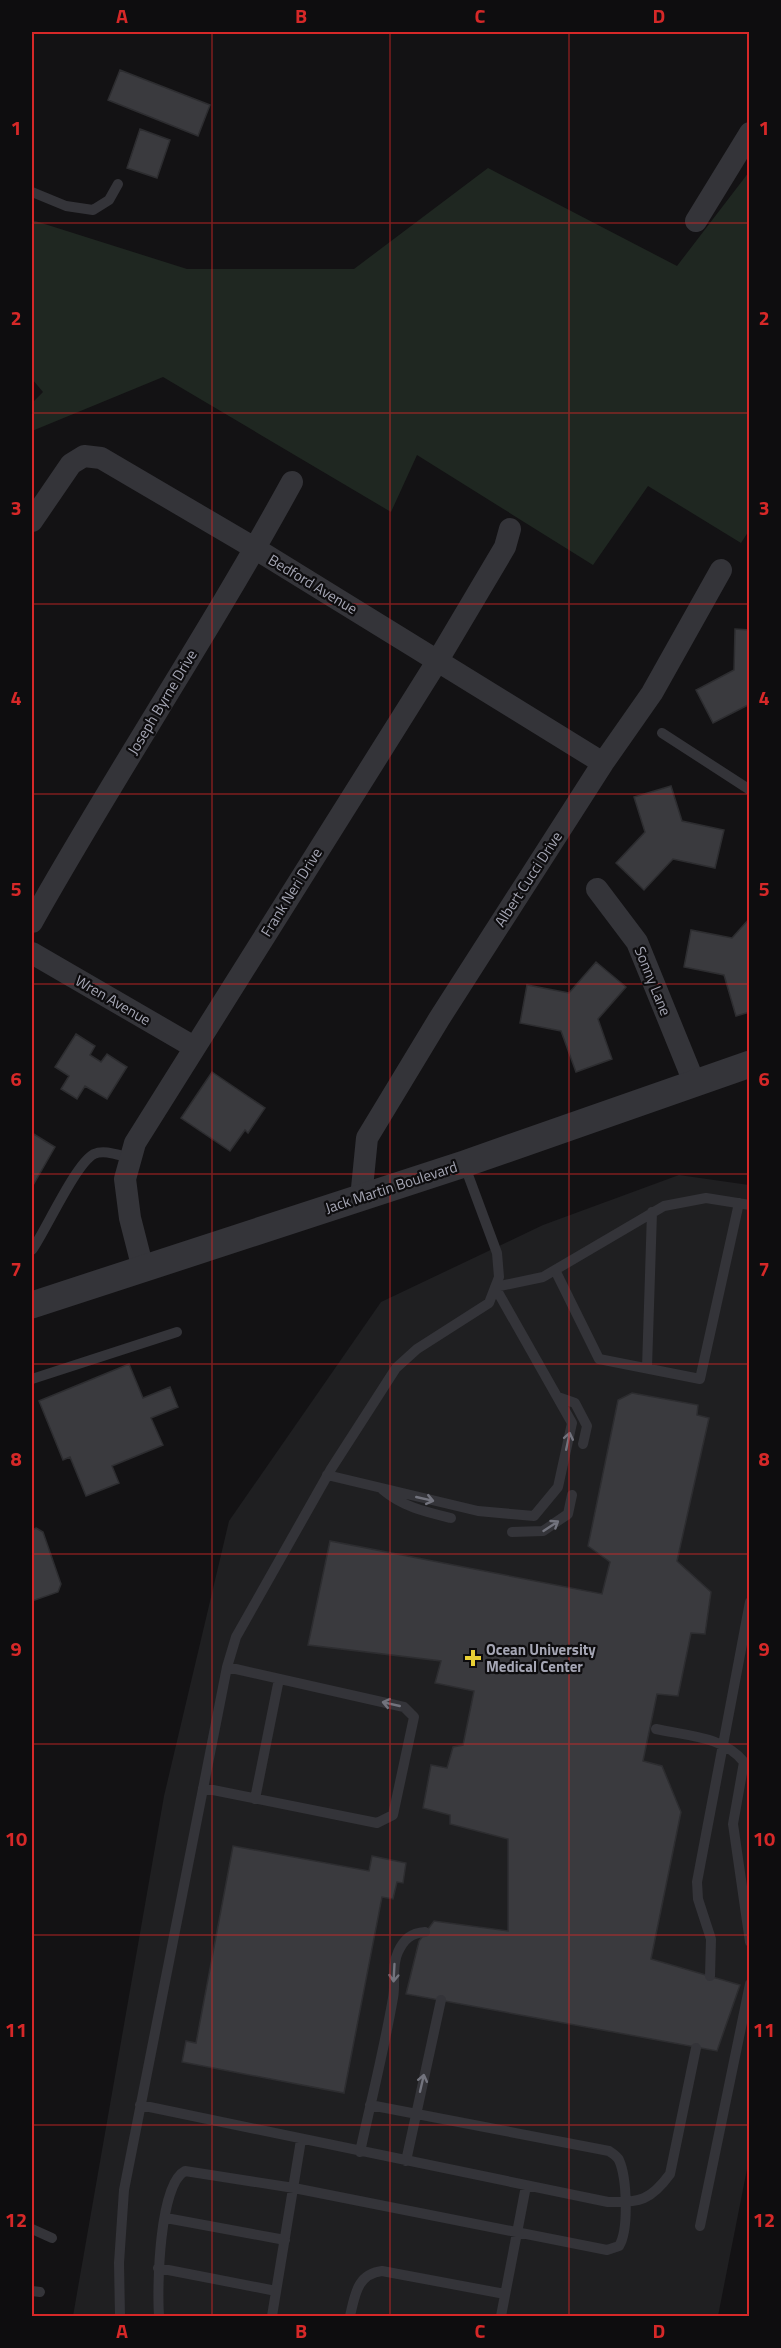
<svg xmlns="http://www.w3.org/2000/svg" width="781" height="2348" font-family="'Titillium Web',sans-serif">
	<rect width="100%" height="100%" fill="#131214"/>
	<path fill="#1f1f21" d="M679,1175L749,1185L750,2154L718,2316H73L164,1796L229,1521L381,1302L543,1225Z"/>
	<path fill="#1f2721" d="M488,168L677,266L749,172L750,529L741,543L648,486L593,565L417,455L391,512L163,377L32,431V403L43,392L32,379V220L187,269H354Z"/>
	<path fill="#3a3a3e" stroke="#2d2d30" stroke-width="1.5" d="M120,70L210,105L198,136L108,100Z
		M140,129L170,140L157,178L127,168Z
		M735,629L750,630V704L713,723L696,690L734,670Z
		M671,786L682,821L724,830L715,868L673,859L644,890L616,863L645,832L634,797Z
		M750,918V1012L736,1016L724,975L684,967L691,930L732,938Z
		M596,962L626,987L598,1019L612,1059L576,1072L561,1031L520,1023L527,985L569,993Z
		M76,1034L95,1046L90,1055L101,1062L107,1054L127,1067L107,1099L85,1086L77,1099L61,1089L69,1076L55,1067Z
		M212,1072L265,1108L248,1133L245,1130L230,1151L181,1118Z
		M32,1133L55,1147L32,1187Z
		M129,1364L143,1398L170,1387L178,1407L151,1418L163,1445L112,1466L119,1483L86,1496L70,1457L63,1460L39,1401Z
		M632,1393L698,1405L697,1415L709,1418L677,1561L711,1592L705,1634L691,1633L678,1696L657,1694L643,1761L662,1766L681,1812L651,1959L740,1985L717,2051L406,1994L419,1941L434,1921L508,1931V1839L450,1824V1815L423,1808L431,1765L447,1768L453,1747L463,1745L474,1691L435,1683L441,1661L308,1645L330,1541L602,1594L610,1562L588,1546L618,1400Z
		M36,1528L43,1532L61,1584L58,1592L32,1601V1530Z
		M233,1846L369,1871L372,1856L406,1863L403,1883L397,1882L393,1899L382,1897L344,2093L182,2062L186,2041L196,2043Z"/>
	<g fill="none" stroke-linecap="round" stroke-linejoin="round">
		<path stroke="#343439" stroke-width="10" d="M32,192L66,206L93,210L109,200L118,184
			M662,733L750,790
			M32,1250C46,1230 76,1163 94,1154C105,1149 120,1156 131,1158
			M555,1270L599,1359L700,1379L739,1203
			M647,1368L652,1212
			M32,1379L177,1332
			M558,1397L575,1403L587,1426L583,1444
			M327,1475L478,1511L534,1516L558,1487L572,1423L495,1287L543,1277L664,1206L706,1198L750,1205
			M383,1490C403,1507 426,1512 451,1518
			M512,1532L543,1531L568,1514L572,1495
			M656,1729C687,1736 723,1736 744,1762L733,1824L750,1942
			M203,1788L377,1823L393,1815L414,1717L404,1707L227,1667
			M255,1799L279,1679
			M710,1976L711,1939L698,1899L697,1882L750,1602
			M140,2105L608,2202C640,2203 651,2200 670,2174L696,2048
			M360,2152C371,2101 384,2050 393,1998C396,1983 391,1967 398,1952C404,1939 411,1933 425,1932
			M406,2161L441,2000
			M166,2218L285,2240
			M700,2226L750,1984
			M32,2229L52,2238
			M158,2268L276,2291
			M32,2291L40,2292
			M120,2316L119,2263L124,2190L227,1667L236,1637L331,1469L396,1368L417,1349L489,1303L499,1277L497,1253L464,1164
			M159,2316C157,2288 159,2184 185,2171L294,2188L607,2250L619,2246C629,2230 627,2178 619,2160C617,2156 613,2154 609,2151L370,2105
			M272,2316L301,2140
			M350,2316C355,2295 357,2274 382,2271L505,2294
			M501,2316L526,2186"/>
		<path stroke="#343439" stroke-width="22" d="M696,221L750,133
			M32,521L71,464L84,456L101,458L256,549L603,763
			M597,889L637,942L694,1082
			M32,922C115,774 210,632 292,482
			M32,953L194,1047
			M361,1198L367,1138L439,1019L603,763L652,693L721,570
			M143,1269L130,1218L125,1179L135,1143L438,660L505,547L510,529"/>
		<path stroke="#343439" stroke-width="27" d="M32,1305L464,1164L750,1064"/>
	</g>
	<defs><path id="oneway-shaft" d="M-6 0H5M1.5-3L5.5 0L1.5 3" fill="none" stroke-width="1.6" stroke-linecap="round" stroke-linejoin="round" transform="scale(1.5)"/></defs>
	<g stroke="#72737d">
		<use href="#oneway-shaft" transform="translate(568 1441) rotate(-78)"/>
		<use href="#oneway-shaft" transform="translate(425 1499) rotate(13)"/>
		<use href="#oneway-shaft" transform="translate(551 1526) rotate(-33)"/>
		<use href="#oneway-shaft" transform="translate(391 1704) rotate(-167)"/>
		<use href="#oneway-shaft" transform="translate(394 1973) rotate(93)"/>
		<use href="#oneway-shaft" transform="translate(422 2083) rotate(-77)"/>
	</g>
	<path fill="none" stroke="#d62828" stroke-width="1.5" stroke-opacity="0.55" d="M212,32V2316M390,32V2316M569,32V2316M32,223H750M32,413H750M32,604H750M32,794H750M32,984H750M32,1174H750M32,1364H750M32,1554H750M32,1744H750M32,1935H750M32,2125H750"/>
	<path fill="#e9d035" stroke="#0e0d0f" stroke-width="2" d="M470 1649h6v6h6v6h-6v6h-6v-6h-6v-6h6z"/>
	<g text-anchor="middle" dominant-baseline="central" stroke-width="4.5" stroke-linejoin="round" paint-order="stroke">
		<g font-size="15" fill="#a5a6b4" stroke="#0e0d0f">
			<text transform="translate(313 584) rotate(31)">Bedford Avenue</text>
			<text transform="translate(162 702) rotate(-59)">Joseph Byrne Drive</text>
			<text transform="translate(528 879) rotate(-57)">Albert Cucci Drive</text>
			<text transform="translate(291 892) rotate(-58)">Frank Neri Drive</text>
			<text transform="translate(653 981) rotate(68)">Sonny Lane</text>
			<text transform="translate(113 1000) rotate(30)">Wren Avenue</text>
			<text transform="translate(391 1187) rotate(-18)">Jack Martin Boulevard</text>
		</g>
		<g font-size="15" font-weight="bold" fill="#a5a6b4" stroke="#0e0d0f" text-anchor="start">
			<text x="486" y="1649">Ocean University<tspan x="486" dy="17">Medical Center</tspan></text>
		</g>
	</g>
	<rect width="781" height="2348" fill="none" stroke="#0e0d0f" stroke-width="66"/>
	<rect x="33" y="33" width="715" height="2282" fill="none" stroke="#d62828" stroke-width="2"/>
	<g font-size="20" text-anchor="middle" font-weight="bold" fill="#d62828">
		<text x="122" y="23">A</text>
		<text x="301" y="23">B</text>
		<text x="480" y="23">C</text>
		<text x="659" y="23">D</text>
		<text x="16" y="135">1</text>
		<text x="764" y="135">1</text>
		<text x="16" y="325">2</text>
		<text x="764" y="325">2</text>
		<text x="16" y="515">3</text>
		<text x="764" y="515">3</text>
		<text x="16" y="705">4</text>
		<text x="764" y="705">4</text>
		<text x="16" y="896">5</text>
		<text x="764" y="896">5</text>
		<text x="16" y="1086">6</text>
		<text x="764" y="1086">6</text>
		<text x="16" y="1276">7</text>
		<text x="764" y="1276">7</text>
		<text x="16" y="1466">8</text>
		<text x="764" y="1466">8</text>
		<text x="16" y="1656">9</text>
		<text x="764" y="1656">9</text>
		<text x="16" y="1846">10</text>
		<text x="764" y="1846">10</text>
		<text x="16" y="2037">11</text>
		<text x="764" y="2037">11</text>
		<text x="16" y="2227">12</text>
		<text x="764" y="2227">12</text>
		<text x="122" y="2338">A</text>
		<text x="301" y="2338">B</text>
		<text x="480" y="2338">C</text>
		<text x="659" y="2338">D</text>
	</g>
</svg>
